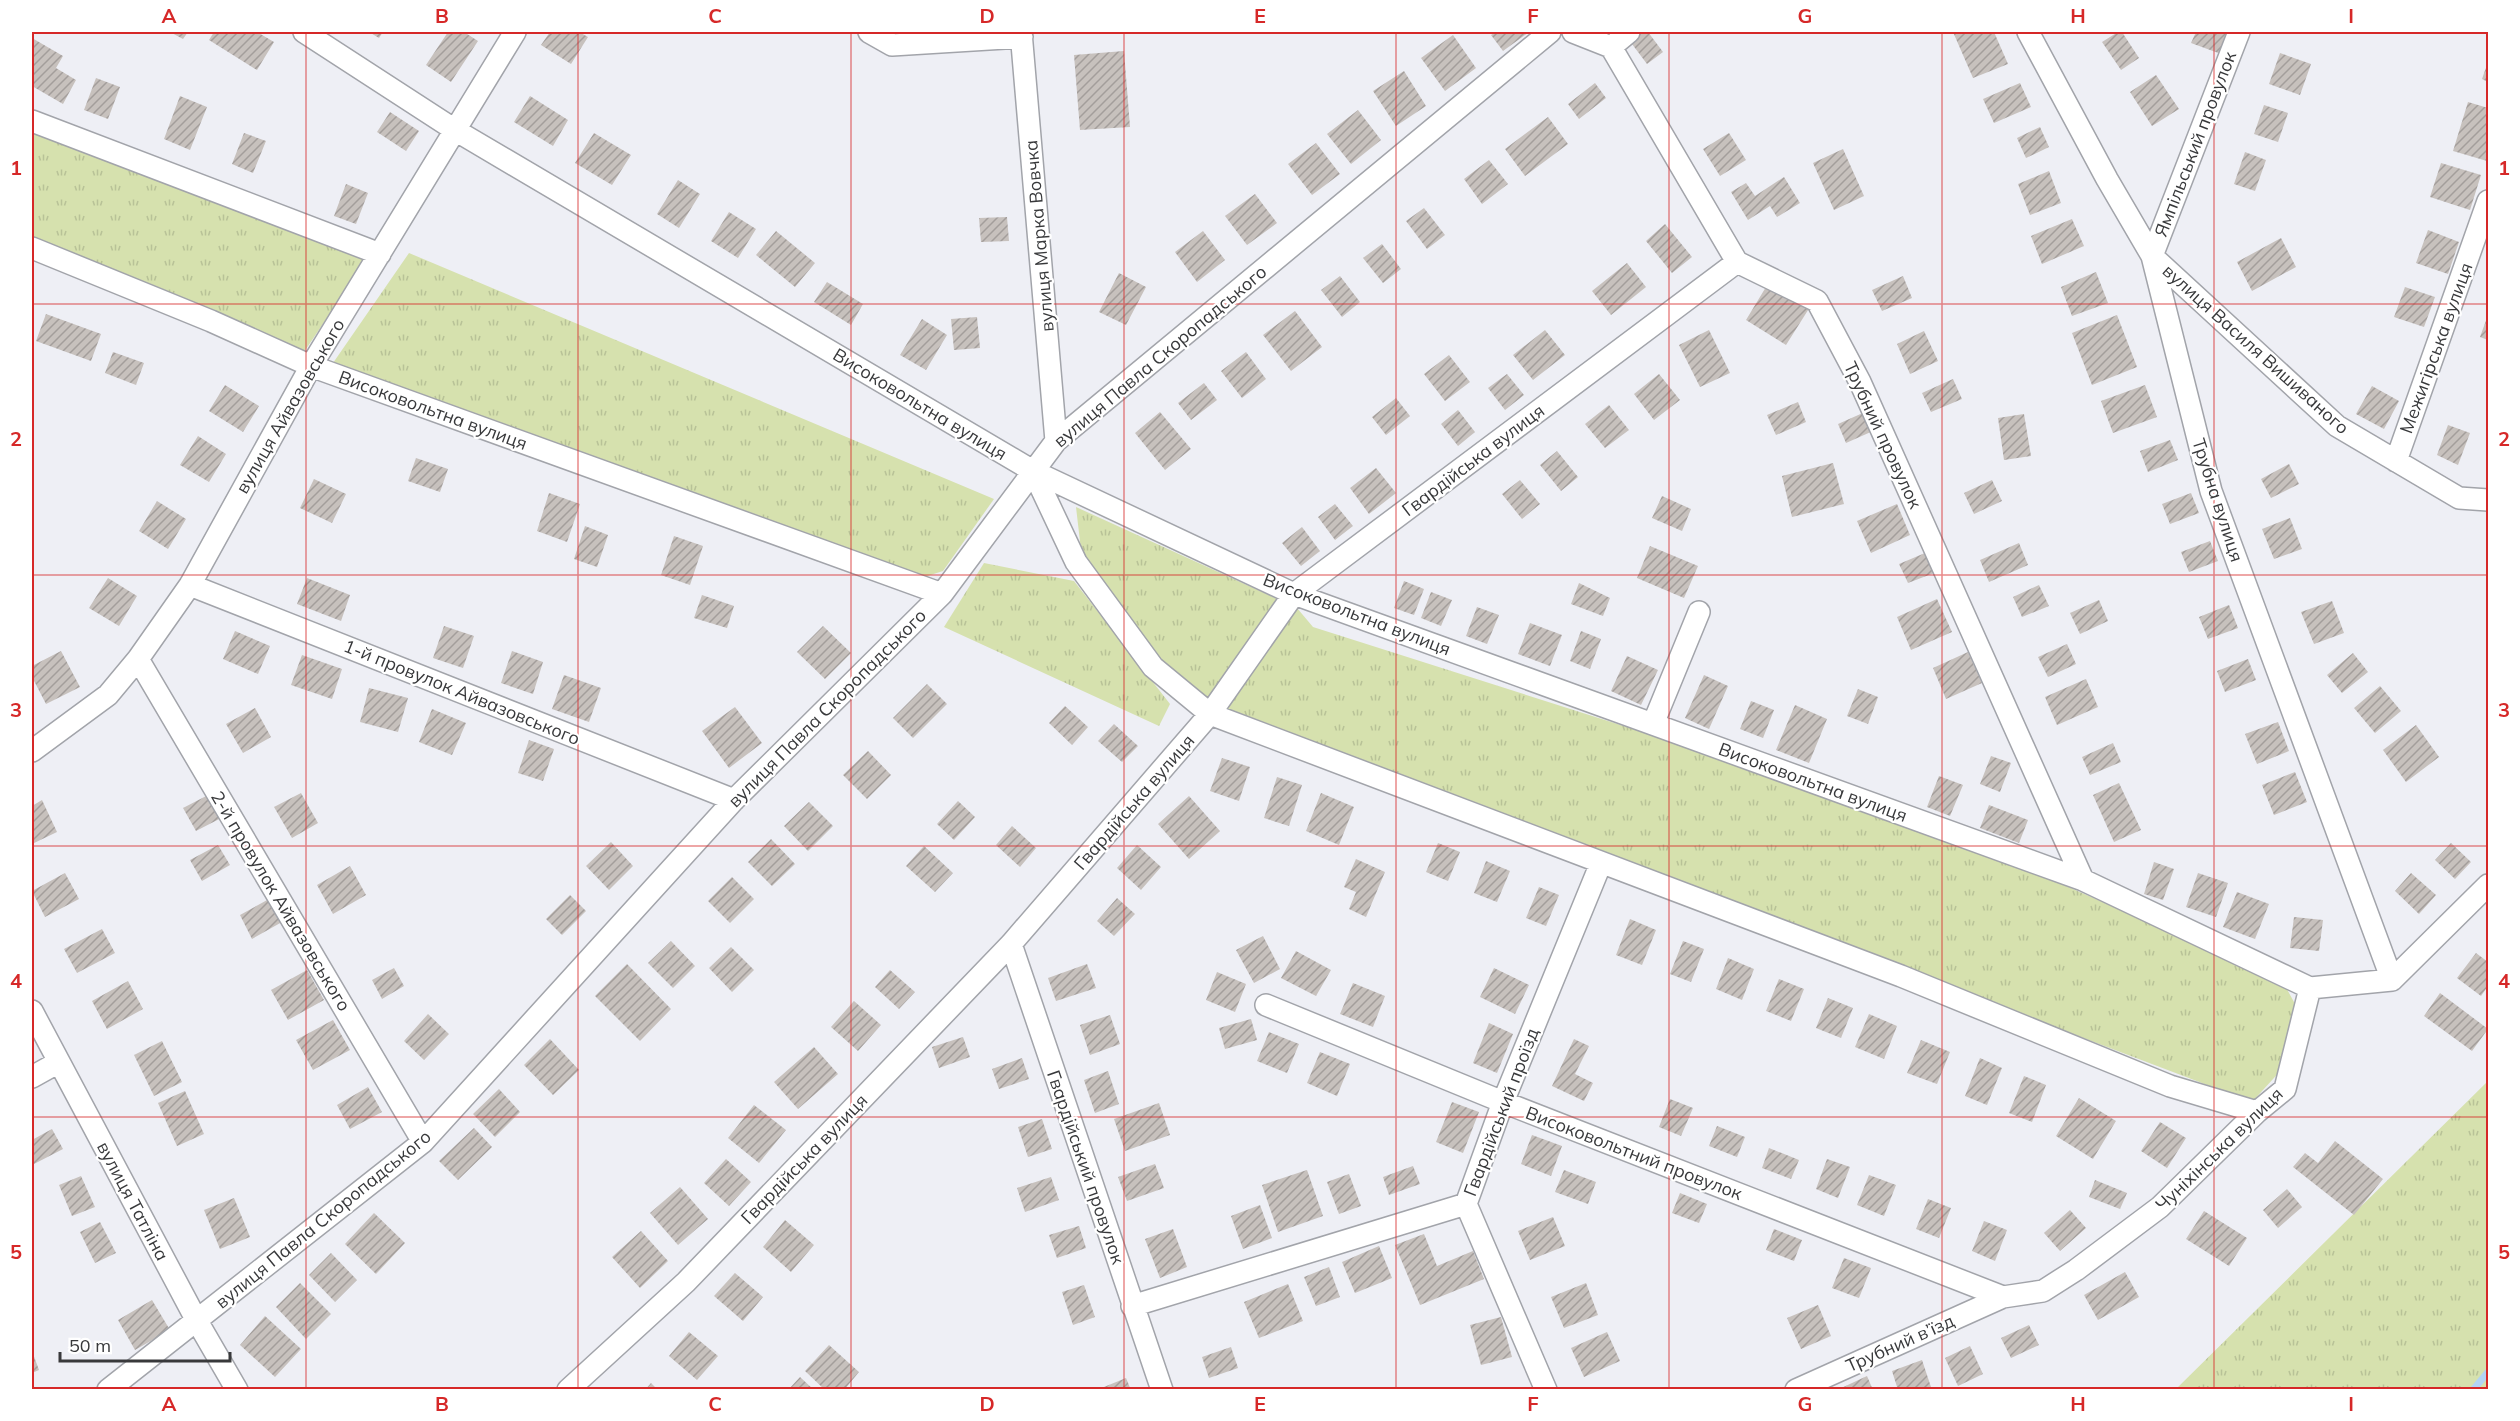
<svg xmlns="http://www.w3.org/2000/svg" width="2520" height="1421" font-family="Mulish,sans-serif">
	<defs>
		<pattern id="grass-tufts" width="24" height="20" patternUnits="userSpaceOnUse" patternTransform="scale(1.5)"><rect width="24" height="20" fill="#d6e1ae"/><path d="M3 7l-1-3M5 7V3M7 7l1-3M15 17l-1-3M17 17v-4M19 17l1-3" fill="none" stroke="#b8c297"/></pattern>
		<pattern id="building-hatch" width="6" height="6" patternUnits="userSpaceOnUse" patternTransform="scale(1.5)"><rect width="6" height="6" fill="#c7c1bd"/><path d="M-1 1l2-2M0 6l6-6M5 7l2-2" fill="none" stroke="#a39e9b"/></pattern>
	</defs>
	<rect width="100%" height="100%" fill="#eeeff5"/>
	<path fill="url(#grass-tufts)" d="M32,133L366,260L304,352L32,242Z
		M409,253L994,499L943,571L921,578L333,363Z
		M1076,507L1297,608L1313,627L1652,735L2064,885L2283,982L2300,1013L2284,1067L2252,1102L1209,706L1160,661L1081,550Z
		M984,563L1074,581L1170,704L1159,726L944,627Z
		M2488,1081V1389H2176Z"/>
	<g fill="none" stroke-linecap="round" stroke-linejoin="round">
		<path stroke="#b2d3f5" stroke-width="7" d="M2473,1390L2488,1372"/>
	</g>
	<path fill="url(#building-hatch)" d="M170,32H188L183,39Z
		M214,32H257L274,42L257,70L209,40Z
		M369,32H383L379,38Z
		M448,32H464L478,41L451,82L426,65Z
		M550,32H579L588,37L571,64L541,45Z
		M1496,32H1529L1503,51L1491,35Z
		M1640,32H1648L1663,52L1647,64L1629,40Z
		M1953,32H1994L2008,64L1973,78Z
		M2118,32H2122L2139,58L2121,70L2102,42Z
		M2196,32L2229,33L2221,54L2191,43Z
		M1453,35L1476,68L1445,91L1421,58Z
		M32,38L63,56L56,68L76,80L63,104L32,86Z
		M1124,51L1130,127L1080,130L1074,55Z
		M2280,53L2311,64L2300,95L2269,84Z
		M2488,62V82L2482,79Z
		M1404,71L1426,106L1396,126L1373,91Z
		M2156,75L2179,109L2152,126L2130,92Z
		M96,78L120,87L108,119L84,110Z
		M1595,83L1606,98L1579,119L1568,104Z
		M2020,83L2031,107L1994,123L1983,99Z
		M180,96L207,107L190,150L164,139Z
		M530,96L568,120L553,146L514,122Z
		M2468,102L2488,108L2487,161L2453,151Z
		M2264,105L2288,113L2278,142L2254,134Z
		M1358,110L1381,140L1351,164L1327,134Z
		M390,112L419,131L406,151L377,132Z
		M1548,117L1568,144L1525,176L1505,149Z
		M2040,127L2049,147L2026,158L2017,138Z
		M244,133L266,141L253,173L232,164Z
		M594,133L631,155L612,185L575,163Z
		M1729,133L1746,160L1720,176L1703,149Z
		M1316,143L1340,174L1312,195L1288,164Z
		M1843,149L1864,196L1834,210L1813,163Z
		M2245,152L2266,160L2255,191L2234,184Z
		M1489,160L1508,184L1482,204L1464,179Z
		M2441,163L2481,175L2470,210L2430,197Z
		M2049,171L2061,203L2030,215L2018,184Z
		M1784,177L1800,203L1777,217L1770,206L1748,220L1731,192L1746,183L1755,196Z
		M678,180L700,194L679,228L657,214Z
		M346,184L368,193L356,224L334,216Z
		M1255,194L1277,223L1247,245L1225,216Z
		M1424,208L1445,235L1427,249L1406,221Z
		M729,212L756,229L738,258L711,241Z
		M1007,217L1009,241L981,242L979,218Z
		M2072,219L2084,246L2042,264L2031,236Z
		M1665,224L1692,257L1672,273L1646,241Z
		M2428,230L2459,242L2448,274L2416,263Z
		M776,231L815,263L795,287L756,255Z
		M1203,231L1225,260L1197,282L1175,252Z
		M2281,238L2296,267L2252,291L2237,262Z
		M1382,244L1401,269L1383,283L1363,258Z
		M1627,263L1646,287L1611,315L1592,291Z
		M2096,272L2108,303L2072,316L2061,287Z
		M1119,273L1146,287L1126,325L1099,312Z
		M1340,276L1360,302L1342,317L1321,290Z
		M1903,276L1912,298L1882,311L1872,290Z
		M827,282L863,304L851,325L814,302Z
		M1769,282L1810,307L1786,345L1746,320Z
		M2405,287L2435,297L2424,327L2394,317Z
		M1295,311L1322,347L1291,371L1263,335Z
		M46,314L101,334L91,361L36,341Z
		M2117,315L2137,367L2092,385L2072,333Z
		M2488,315V340L2480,337Z
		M977,317L980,348L954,350L951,319Z
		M922,319L947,335L926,370L900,355Z
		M1545,330L1565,355L1533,380L1513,355Z
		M1709,330L1730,373L1700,387L1679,345Z
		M1924,331L1938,361L1910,374L1897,344Z
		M113,352L144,363L136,385L105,373Z
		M1246,352L1266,379L1242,398L1221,371Z
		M1449,355L1470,382L1445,401L1424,374Z
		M1507,374L1524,395L1505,410L1488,388Z
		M1659,374L1680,400L1654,420L1634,394Z
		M1953,379L1962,399L1931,412L1922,393Z
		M1204,383L1217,400L1191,420L1178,403Z
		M225,385L259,406L243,432L209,411Z
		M2145,385L2157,417L2113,433L2101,401Z
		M2372,386L2399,401L2384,429L2356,414Z
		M1396,398L1410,416L1386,435L1372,417Z
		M1798,402L1806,422L1776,435L1767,415Z
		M1609,405L1629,430L1605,448L1585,424Z
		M1458,410L1475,432L1458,446L1441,424Z
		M1160,412L1191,449L1165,470L1135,433Z
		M1865,412L1873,431L1846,443L1838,424Z
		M2024,414L2031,456L2004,460L1998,418Z
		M2448,425L2470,433L2458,465L2437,455Z
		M198,436L226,454L209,482L180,465Z
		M2170,440L2178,460L2148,472L2140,451Z
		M1557,451L1578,477L1561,491L1540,465Z
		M416,458L448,469L440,492L408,481Z
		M1833,463L1844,504L1792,517L1782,476Z
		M2289,464L2299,484L2271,498L2261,479Z
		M1376,468L1396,493L1369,514L1350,488Z
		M314,479L346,494L332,523L300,508Z
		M1520,480L1540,504L1522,519L1502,494Z
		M1992,480L2002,501L1974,514L1964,493Z
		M549,493L580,504L567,542L537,531Z
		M2191,493L2199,513L2170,524L2162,504Z
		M1662,496L1691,509L1682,531L1652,518Z
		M157,501L186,519L168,549L139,531Z
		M1335,504L1353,526L1335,540L1318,517Z
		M1897,504L1910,535L1871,553L1857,521Z
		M2290,518L2302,549L2274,559L2262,529Z
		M585,526L608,535L597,567L574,559Z
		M1302,527L1320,551L1301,566L1282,543Z
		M674,536L703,546L690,585L661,575Z
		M2210,541L2218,561L2189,572L2181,552Z
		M2019,543L2028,565L1989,582L1980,560Z
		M1650,546L1698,566L1684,598L1637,578Z
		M1925,553L1934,573L1908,583L1899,564Z
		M108,578L137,596L119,626L89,608Z
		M307,578L350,595L341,621L297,604Z
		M1404,581L1424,589L1414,615L1394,608Z
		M1579,583L1610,598L1603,616L1571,604Z
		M2039,585L2049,606L2022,617L2013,597Z
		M1431,592L1452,600L1441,626L1421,618Z
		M702,595L734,606L727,628L694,618Z
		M1937,599L1952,632L1911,650L1897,617Z
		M2099,600L2108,621L2080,634L2070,613Z
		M2332,601L2344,633L2314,644L2301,612Z
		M2229,605L2238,628L2208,639L2199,617Z
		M1477,607L1499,615L1487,644L1466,636Z
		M1530,623L1562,635L1550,666L1518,654Z
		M444,626L474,636L463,668L433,658Z
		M823,626L851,653L825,679L797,652Z
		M235,631L270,646L258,674L223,659Z
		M1581,631L1601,639L1590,669L1570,661Z
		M2067,644L2076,664L2048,677L2038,657Z
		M61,651L80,687L46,704L32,677V666Z
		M512,651L543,662L533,694L501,683Z
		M1968,652L1982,683L1946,699L1933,668Z
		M2353,653L2368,672L2342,693L2327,675Z
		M302,655L342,669L332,699L291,685Z
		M1627,656L1658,670L1641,705L1611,691Z
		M2248,659L2256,680L2225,692L2217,671Z
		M564,675L601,688L589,722L552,709Z
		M1704,675L1728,686L1709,729L1685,718Z
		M2086,679L2098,707L2057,725L2045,697Z
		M927,684L947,704L913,738L893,718Z
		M2380,686L2401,711L2375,733L2354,708Z
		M369,688L408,698L398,732L360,722Z
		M1858,689L1878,697L1868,724L1847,716Z
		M1751,701L1774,710L1763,738L1740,729Z
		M1795,705L1827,719L1809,763L1776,750Z
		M1065,706L1088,727L1072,745L1049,723Z
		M735,707L762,743L729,768L702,731Z
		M255,708L271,737L243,753L226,724Z
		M432,709L466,723L452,755L419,742Z
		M2278,722L2289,751L2257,764L2245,734Z
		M1114,724L1138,746L1122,762L1098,741Z
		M2416,725L2439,757L2406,782L2383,750Z
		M529,740L554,749L543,781L518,773Z
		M2113,743L2121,762L2090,775L2082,757Z
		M868,751L891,775L867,799L843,775Z
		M1991,756L2011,763L2000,792L1980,784Z
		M1222,758L1250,767L1239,801L1210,791Z
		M2295,772L2307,802L2274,815L2262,785Z
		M1939,776L1963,785L1950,816L1927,807Z
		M1277,777L1302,785L1289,826L1264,818Z
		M2119,783L2141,830L2114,842L2093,795Z
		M212,793L225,816L196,831L183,808Z
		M301,793L318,823L292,838L274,807Z
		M1321,793L1354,807L1339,845L1306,831Z
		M1189,796L1220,831L1189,859L1158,824Z
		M42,800L57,832L32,844V806Z
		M958,801L975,817L954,840L937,824Z
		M809,802L833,826L808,851L784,826Z
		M1989,805L2028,820L2019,843L1980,828Z
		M1012,826L1036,848L1020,867L996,845Z
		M771,839L795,864L772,886L748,862Z
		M611,842L633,866L609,890L586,866Z
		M1438,843L1460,852L1448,881L1426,872Z
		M2451,843L2471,862L2455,879L2435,860Z
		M218,845L230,865L202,881L190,860Z
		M1137,845L1161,867L1141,890L1117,868Z
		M924,846L953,873L935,892L906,866Z
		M1356,859L1385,872L1366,917L1349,909L1356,892L1344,887Z
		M1486,861L1510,871L1497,902L1474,893Z
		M2154,862L2174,869L2163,900L2144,894Z
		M350,866L366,895L333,914L317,885Z
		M65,873L79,899L45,917L32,891Z
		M2198,873L2228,883L2216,917L2186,907Z
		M2411,873L2436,895L2419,914L2395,891Z
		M732,877L754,899L730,923L708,901Z
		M1539,887L1559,895L1546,926L1526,918Z
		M2237,892L2269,904L2255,939L2223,927Z
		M570,895L586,911L562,935L546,919Z
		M1117,898L1135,914L1114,936L1097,921Z
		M269,899L282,922L252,939L240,915Z
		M2294,917L2323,920L2319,951L2290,948Z
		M1630,919L1656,930L1642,965L1616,955Z
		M102,929L115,953L77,973L64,949Z
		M1263,936L1280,969L1254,983L1236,950Z
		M671,941L695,966L673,988L648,963Z
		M1683,941L1704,949L1691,982L1670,974Z
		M731,947L754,970L732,992L709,968Z
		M1296,951L1331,970L1316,996L1281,978Z
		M2476,953L2488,962V986L2481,996L2457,978Z
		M1728,958L1754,969L1742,1000L1716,989Z
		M627,964L671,1009L640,1041L595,996Z
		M1087,964L1096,988L1056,1001L1048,978Z
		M394,968L404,986L382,999L372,980Z
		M1494,968L1529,985L1515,1014L1480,997Z
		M307,970L324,1000L288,1020L271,990Z
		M890,970L915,992L899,1009L875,987Z
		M1217,972L1246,984L1235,1012L1206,1000Z
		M1779,979L1804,989L1791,1021L1766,1011Z
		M128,981L143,1009L107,1029L92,1001Z
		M1353,983L1385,996L1373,1027L1340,1014Z
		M2440,993L2488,1029L2472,1051L2424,1016Z
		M1828,998L1853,1008L1841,1038L1816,1028Z
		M854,1001L881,1025L858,1051L831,1027Z
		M428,1014L449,1034L424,1060L404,1041Z
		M1869,1014L1897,1026L1884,1059L1855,1047Z
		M1110,1015L1120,1044L1090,1055L1080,1025Z
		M1251,1019L1257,1040L1225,1049L1219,1028Z
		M333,1020L350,1050L313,1070L296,1040Z
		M1489,1023L1513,1034L1497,1073L1473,1063Z
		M1269,1032L1299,1044L1287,1073L1257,1061Z
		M963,1037L970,1057L939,1068L932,1047Z
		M550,1039L579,1070L553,1095L524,1065Z
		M1574,1039L1589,1046L1575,1074L1593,1083L1584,1101L1552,1086Z
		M1921,1040L1950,1052L1937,1084L1907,1073Z
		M162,1041L182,1082L154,1096L134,1055Z
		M814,1047L838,1074L798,1109L774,1082Z
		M1320,1052L1350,1064L1337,1096L1307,1083Z
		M1022,1058L1029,1079L999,1089L992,1069Z
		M1980,1058L2002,1068L1987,1105L1965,1096Z
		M1108,1071L1119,1104L1095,1113L1084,1080Z
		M2024,1076L2046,1085L2032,1122L2009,1113Z
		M368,1087L382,1112L350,1129L337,1105Z
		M499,1089L520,1112L495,1137L473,1114Z
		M185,1091L204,1134L177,1146L158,1103Z
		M2079,1098L2116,1121L2093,1159L2056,1136Z
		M1670,1099L1693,1108L1681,1136L1659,1127Z
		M1452,1102L1479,1112L1463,1153L1436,1142Z
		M1159,1103L1170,1135L1125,1151L1114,1119Z
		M754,1105L786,1130L759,1163L728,1138Z
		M1042,1119L1052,1149L1028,1157L1018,1127Z
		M2160,1122L2186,1138L2167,1168L2141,1151Z
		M1717,1126L1745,1137L1737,1157L1709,1146Z
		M474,1128L492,1147L458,1180L439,1161Z
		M52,1129L63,1149L34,1164L32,1159V1140Z
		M1532,1135L1562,1146L1551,1176L1521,1164Z
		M2335,1141L2383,1179L2354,1215L2293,1167L2305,1153L2318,1163Z
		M1769,1148L1799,1160L1791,1179L1762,1168Z
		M726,1159L751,1182L729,1206L704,1183Z
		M1827,1159L1850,1167L1838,1198L1816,1189Z
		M1155,1164L1164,1188L1127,1201L1118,1177Z
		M1413,1166L1420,1184L1389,1195L1383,1177Z
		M1307,1170L1323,1216L1278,1232L1262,1185Z
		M1564,1170L1596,1182L1588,1204L1555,1192Z
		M1349,1174L1361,1206L1339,1214L1327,1182Z
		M1869,1175L1896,1185L1884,1216L1857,1205Z
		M81,1176L95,1207L72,1216L59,1185Z
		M1051,1177L1059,1200L1025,1212L1017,1188Z
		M2095,1180L2127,1193L2120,1209L2089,1197Z
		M680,1187L708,1219L678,1245L650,1213Z
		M2287,1189L2302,1207L2278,1228L2263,1210Z
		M1680,1193L1707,1204L1699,1223L1672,1213Z
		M234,1198L250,1237L220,1249L204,1210Z
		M1928,1199L1951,1208L1939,1238L1916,1229Z
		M1260,1205L1272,1238L1243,1249L1231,1216Z
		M2070,1210L2086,1228L2060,1251L2044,1233Z
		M2204,1211L2247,1238L2229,1266L2186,1239Z
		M374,1213L405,1243L376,1274L345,1244Z
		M1553,1217L1565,1246L1530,1260L1518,1231Z
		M785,1220L814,1245L791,1272L763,1247Z
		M1984,1221L2007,1230L1995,1261L1972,1251Z
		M100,1222L116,1253L95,1263L80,1232Z
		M1079,1226L1086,1248L1057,1258L1049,1235Z
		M1173,1229L1187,1267L1160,1278L1145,1239Z
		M1774,1229L1802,1240L1794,1261L1766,1250Z
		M641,1231L668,1261L640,1288L612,1257Z
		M1424,1234L1437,1266L1473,1251L1484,1279L1420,1305L1395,1245Z
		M1379,1246L1392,1278L1355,1293L1342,1262Z
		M331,1253L357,1280L335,1302L309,1275Z
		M1844,1258L1871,1268L1859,1298L1832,1288Z
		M1329,1267L1340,1297L1316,1306L1304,1277Z
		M2125,1272L2139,1297L2098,1320L2084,1295Z
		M735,1273L763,1297L743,1321L714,1296Z
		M300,1283L331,1314L306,1339L276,1307Z
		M1586,1283L1598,1315L1564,1328L1551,1297Z
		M1288,1284L1303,1321L1259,1338L1244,1302Z
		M1084,1285L1095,1317L1073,1325L1062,1292Z
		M152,1300L170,1330L135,1350L118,1320Z
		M1818,1305L1831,1336L1801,1349L1787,1318Z
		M265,1316L301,1349L275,1377L240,1345Z
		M1501,1317L1512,1357L1481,1365L1470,1325Z
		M2029,1325L2039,1345L2011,1358L2001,1338Z
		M689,1332L718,1356L697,1380L669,1356Z
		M1607,1332L1620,1361L1584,1377L1571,1348Z
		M829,1345L859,1372L844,1390H825L805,1371Z
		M1970,1346L1983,1374L1958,1386L1945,1358Z
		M1231,1347L1238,1368L1209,1378L1202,1357Z
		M32,1351L39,1370L32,1373Z
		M1922,1360L1932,1390H1898L1892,1371Z
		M1867,1376L1873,1390H1837Z
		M800,1377L814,1390H788Z
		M1126,1378L1131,1390H1099V1389Z
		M651,1383L658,1390H645Z"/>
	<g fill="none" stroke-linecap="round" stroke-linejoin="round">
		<defs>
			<path id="street" d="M304,32L455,130L1033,471L1294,594L2083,880L2310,988
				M869,32L892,45L1022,37
				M1021,32L1056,441
				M1573,32L1611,47L1629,32
				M2028,32L2107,179L2152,256L2211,491L2392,980
				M2239,32L2152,256L2337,426L2459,498L2488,500
				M1611,47L1737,262L1817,301L1860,382L2083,880
				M32,121L380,254
				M32,248L211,321L311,366L942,594
				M2396,461L2488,201
				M1033,471L1076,562L1153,667L1210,714L1901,976L2170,1086L2257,1112
				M190,585L734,800
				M138,659L423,1142
				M1653,724L1699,612
				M32,751L108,695L138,659L190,585L311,366L515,32
				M1011,944L1162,1390
				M2310,988L2392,980L2488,885
				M1266,1005L1503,1102L2003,1297
				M32,1011L197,1321L237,1390
				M32,1077L59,1062
				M1466,1204L1546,1390
				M1132,1306L1466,1204L1503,1102L1601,863
				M108,1390L423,1142L734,800L942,594L1056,441L1550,32
				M568,1390L686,1282L1011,944L1210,714L1294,594L1737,262
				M1796,1390L2003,1297L2043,1291L2076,1270L2160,1207L2257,1112L2285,1089L2310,988"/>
		</defs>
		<use href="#street" stroke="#a2a4aa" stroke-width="24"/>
		<use href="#street" stroke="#fff" stroke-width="21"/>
	</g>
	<path fill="none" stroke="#d62828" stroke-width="1.5" stroke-opacity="0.55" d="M306,32V1390M578,32V1390M851,32V1390M1124,32V1390M1396,32V1390M1669,32V1390M1942,32V1390M2214,32V1390M32,304H2488M32,575H2488M32,846H2488M32,1117H2488"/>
	<g text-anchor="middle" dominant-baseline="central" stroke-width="4.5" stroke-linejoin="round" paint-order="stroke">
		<g font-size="18" fill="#38393b" stroke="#fff">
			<text transform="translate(2195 144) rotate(-69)">Ямпільський провулок</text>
			<text transform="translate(1039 236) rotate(-95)">вулиця Марка Вовчка</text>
			<text transform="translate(2436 348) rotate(-70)">Межигірська вулиця</text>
			<text transform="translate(2256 349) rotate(42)">вулиця Василя Вишиваного</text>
			<text transform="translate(1160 356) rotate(-40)">вулиця Павла Скоропадського</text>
			<text transform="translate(920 404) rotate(31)">Високовольтна вулиця</text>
			<text transform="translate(290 406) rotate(-60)">вулиця Айвазовського</text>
			<text transform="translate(433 410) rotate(20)">Високовольтна вулиця</text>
			<text transform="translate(1883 435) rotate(65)">Трубний провулок</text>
			<text transform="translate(1473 460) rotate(-37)">Гвардійська вулиця</text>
			<text transform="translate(2218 500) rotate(72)">Трубна вулиця</text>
			<text transform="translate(1357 614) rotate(21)">Високовольтна вулиця</text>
			<text transform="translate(462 692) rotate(22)">1-й провулок Айвазовського</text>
			<text transform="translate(827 708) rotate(-45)">вулиця Павла Скоропадського</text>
			<text transform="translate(1813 782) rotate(20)">Високовольтна вулиця</text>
			<text transform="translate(1134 802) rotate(-49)">Гвардійська вулиця</text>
			<text transform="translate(281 901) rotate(59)">2-й провулок Айвазовського</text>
			<text transform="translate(1501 1112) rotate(-69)">Гвардійський проїзд</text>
			<text transform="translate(2219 1149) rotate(-44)">Чуніхінська вулиця</text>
			<text transform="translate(1634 1153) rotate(21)">Високовольтний провулок</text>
			<text transform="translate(804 1159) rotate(-46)">Гвардійська вулиця</text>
			<text transform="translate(1086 1167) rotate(71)">Гвардійський провулок</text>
			<text transform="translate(133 1201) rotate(62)">вулиця Татліна</text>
			<text transform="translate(323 1219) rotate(-39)">вулиця Павла Скоропадського</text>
			<text transform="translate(1900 1343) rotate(-24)">Трубний в’їзд</text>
		</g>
	</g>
	<rect width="2520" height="1421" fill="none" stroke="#ffffff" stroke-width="66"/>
	<path d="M60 1352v9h170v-9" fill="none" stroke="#38393b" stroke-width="3"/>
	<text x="69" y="1352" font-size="18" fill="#38393b" stroke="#ffffff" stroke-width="4.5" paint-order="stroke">50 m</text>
	<rect x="33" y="33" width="2454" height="1355" fill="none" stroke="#d62828" stroke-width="2"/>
	<g font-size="20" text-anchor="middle" font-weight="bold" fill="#d62828">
		<text x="169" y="23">A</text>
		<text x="442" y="23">B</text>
		<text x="715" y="23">C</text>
		<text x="987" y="23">D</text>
		<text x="1260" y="23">E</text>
		<text x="1533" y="23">F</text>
		<text x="1805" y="23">G</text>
		<text x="2078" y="23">H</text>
		<text x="2351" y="23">I</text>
		<text x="16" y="175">1</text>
		<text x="2504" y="175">1</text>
		<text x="16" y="446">2</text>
		<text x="2504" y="446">2</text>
		<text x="16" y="717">3</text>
		<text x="2504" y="717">3</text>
		<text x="16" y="988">4</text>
		<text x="2504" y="988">4</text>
		<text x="16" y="1259">5</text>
		<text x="2504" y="1259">5</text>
		<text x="169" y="1411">A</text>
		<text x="442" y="1411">B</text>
		<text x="715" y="1411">C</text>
		<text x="987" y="1411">D</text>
		<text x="1260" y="1411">E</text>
		<text x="1533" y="1411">F</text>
		<text x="1805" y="1411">G</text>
		<text x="2078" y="1411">H</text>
		<text x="2351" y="1411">I</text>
	</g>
</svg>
